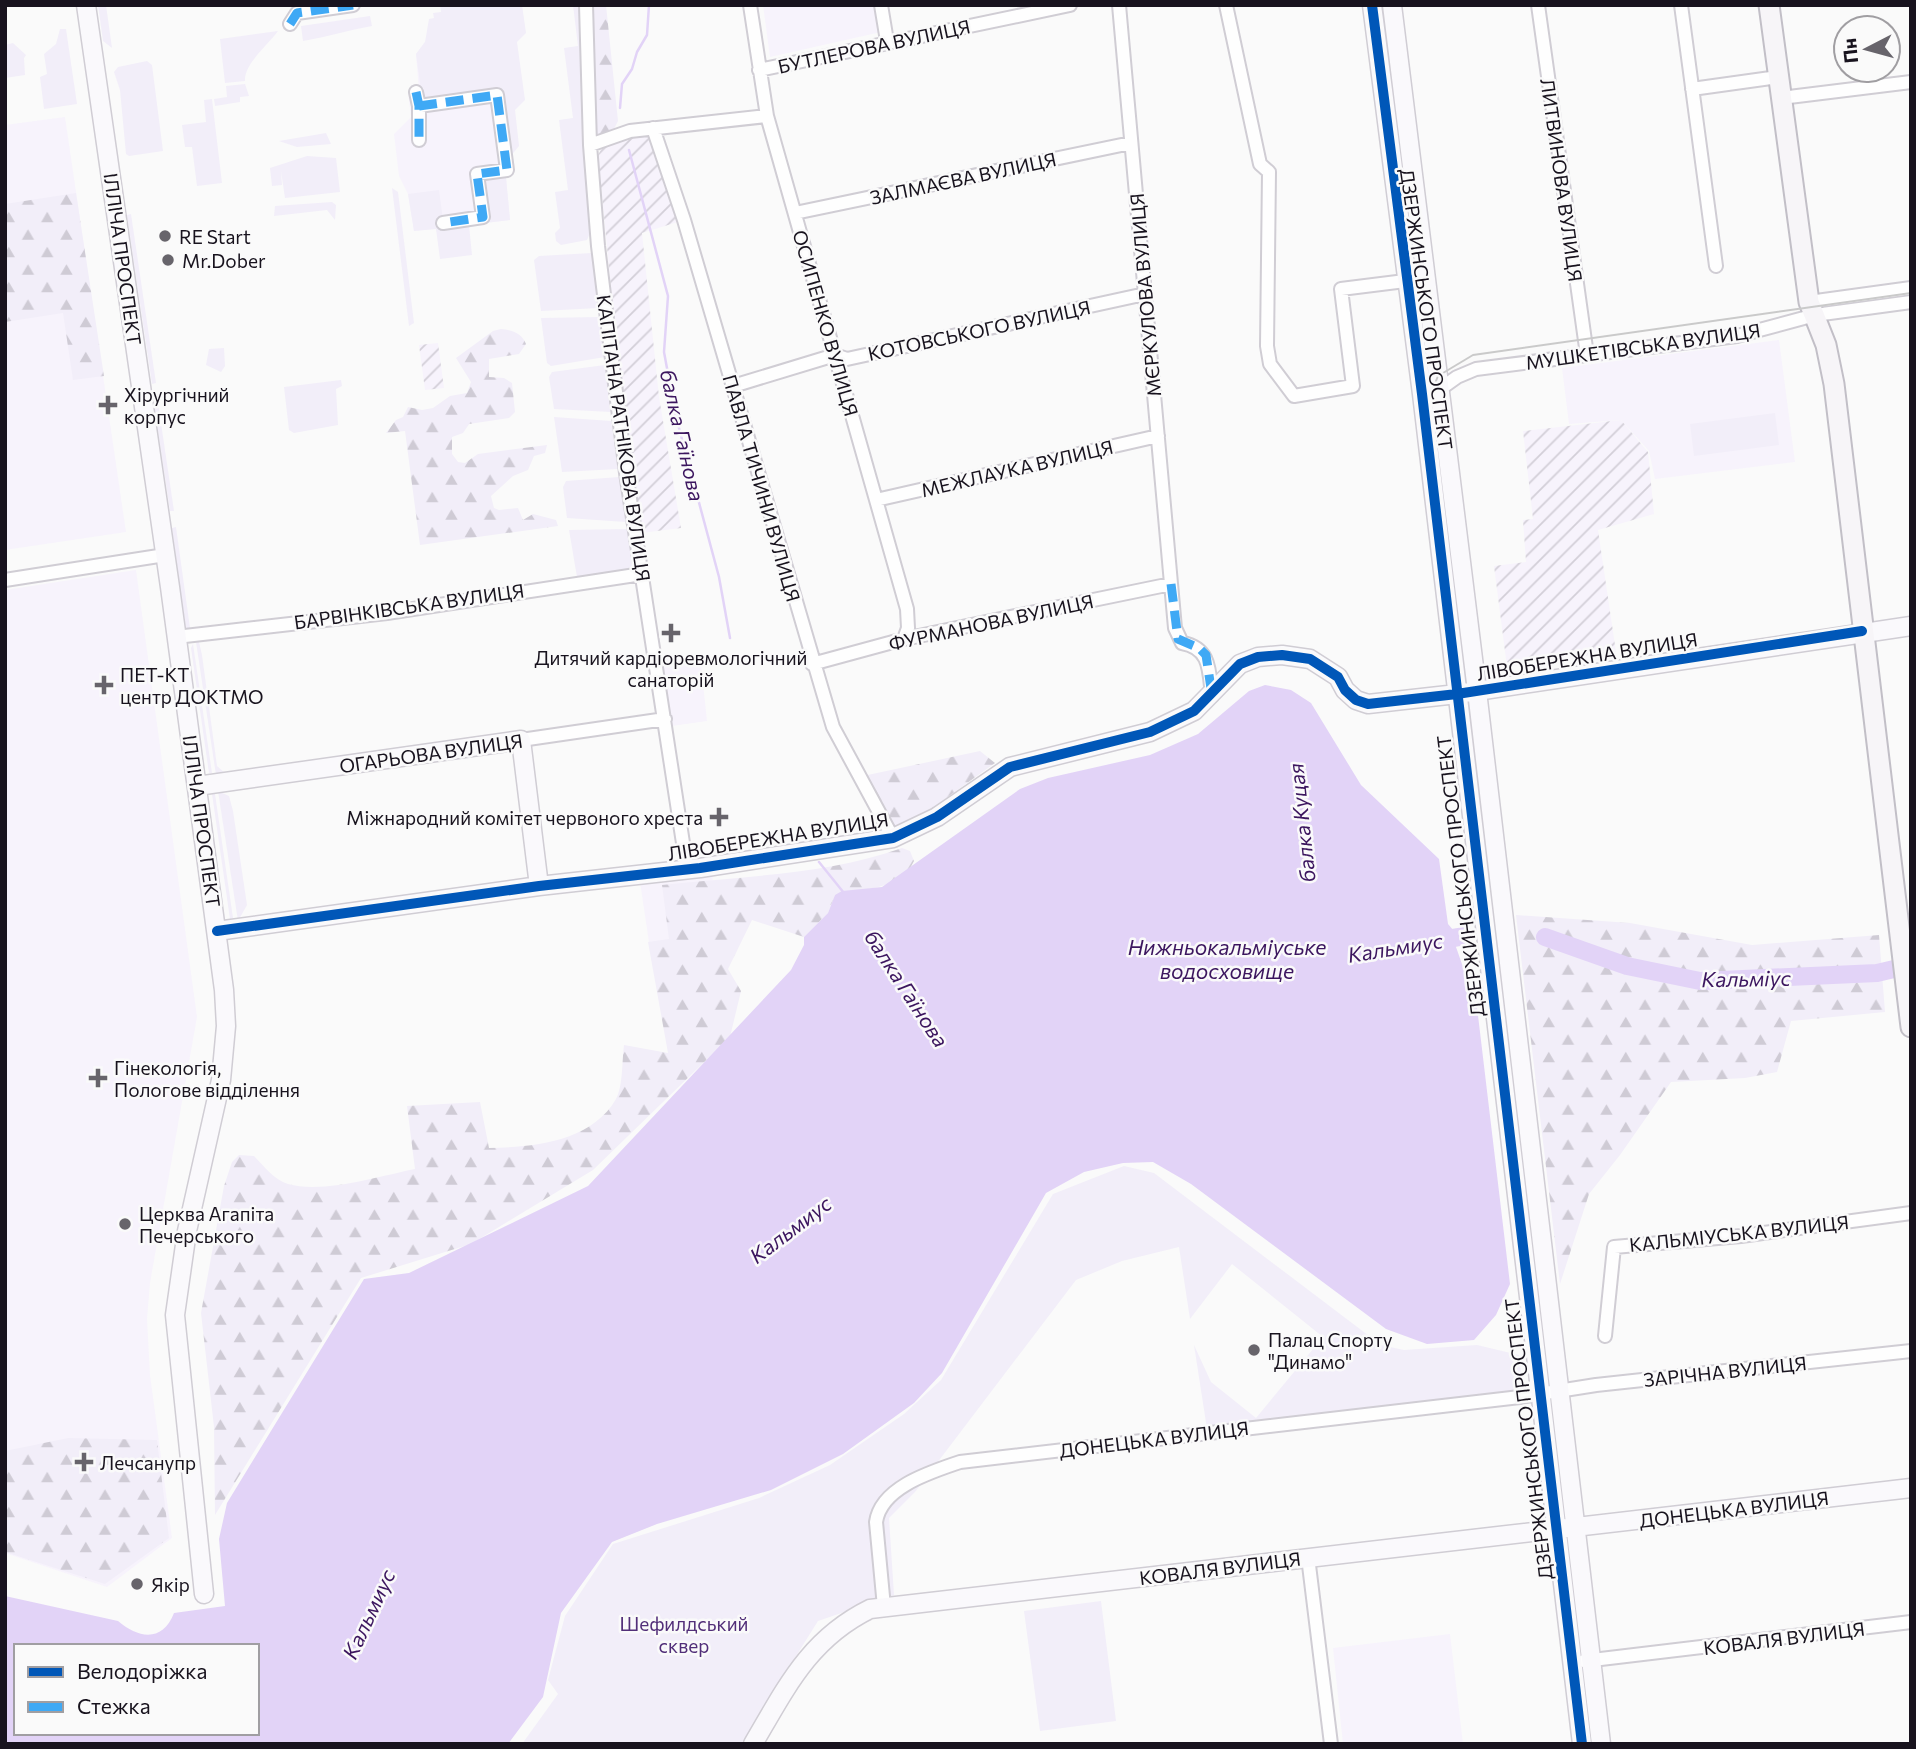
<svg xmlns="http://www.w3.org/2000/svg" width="1916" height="1749" font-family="Commissioner,sans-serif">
	<defs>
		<pattern id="industrial-furrows" width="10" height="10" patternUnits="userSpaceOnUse" patternTransform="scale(1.75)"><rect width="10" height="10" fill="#f7f3fc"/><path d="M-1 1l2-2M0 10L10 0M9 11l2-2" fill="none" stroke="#d3cfd8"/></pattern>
		<pattern id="forest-firs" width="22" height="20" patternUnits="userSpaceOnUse" patternTransform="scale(1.75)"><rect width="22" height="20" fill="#f2eef9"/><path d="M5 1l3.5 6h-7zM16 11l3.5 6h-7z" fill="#cfcbd5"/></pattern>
	</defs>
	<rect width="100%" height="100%" fill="#fafafa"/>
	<path fill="#f7f3fc" d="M763,5H876L881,32L770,57Z
		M425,42L501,88L510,157L506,178L510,220L414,231L408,194L399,176L394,134L411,117L408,93L419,91L416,54Z
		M65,117L126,532L5,550V125Z
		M1779,340L1795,462L1655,479L1649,451L1621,420L1569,424L1562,368Z
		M136,570L197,1017L150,1283L147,1319L150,1375L172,1538L107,1587L5,1553V590Z
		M700,655L707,721L672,726L662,660Z
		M712,875L722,954L653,969L640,882Z
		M1450,1634L1463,1744H1343L1333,1648Z"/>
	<path fill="url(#industrial-furrows)" d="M651,134L681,221L642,233L659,397L681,528L641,533L613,309L598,155L603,146L614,139Z
		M438,343L444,388L425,390L419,345Z
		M1621,420L1648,452L1654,514L1598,530L1616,652L1507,667L1494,566L1526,562L1523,520L1533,519L1523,431Z"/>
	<path fill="#f2eef9" d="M98,5H106L112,48L103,41Z
		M440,5H522L526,33L517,42L525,100L515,110L519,146L510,157L501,88L422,98L416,54L425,42L429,19L434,18L433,13L441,12Z
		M573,5H580L583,141L590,233L587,240L561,245L556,241L555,233L560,228L555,192L568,190L559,120L573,118L564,48L578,46Z
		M370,16L372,26C348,30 328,37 303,41L301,26Z
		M60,29H66L77,104L44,109L40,77L47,74L44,54L56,44Z
		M278,31C268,45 244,64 245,81L225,83L220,39Z
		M13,43L26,55L24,58L25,75L5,78V45Z
		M147,61L152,65L163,151L129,156L126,154L120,90L114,72L118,67Z
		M245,84L249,96L240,97V102L215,106L214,99L227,97L226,86Z
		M212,99L222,183L197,186L192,147H185L182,125L206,122L204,100Z
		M326,133L331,144L297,147L279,141Z
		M307,156L336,158L340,192L285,198L281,171L282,185L272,186L270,168Z
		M506,178L510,220L469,225L472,255L440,259L436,229L414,231L408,194L439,190L443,220L485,215L482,181Z
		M392,188L398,192L414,323L409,326Z
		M332,202L336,205L335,220L327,210L274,216L275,206Z
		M131,214L156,383L152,384L127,215Z
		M592,253L599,308L541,311L534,260L539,256Z
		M599,317L605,357L551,366L547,363L541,318Z
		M224,348L225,366L221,372L206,365L209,349Z
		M605,365L611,412L554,409L549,377L552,372Z
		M341,380L342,386L336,389L338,425L294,433L289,430L284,387Z
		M157,396L174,511H170L153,397Z
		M1775,413L1779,445L1694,456L1690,424Z
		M554,417L611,421L618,469L562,472Z
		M619,477L626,522L567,518L563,487L566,481Z
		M176,527L190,628L186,629L172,528Z
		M628,529L634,570L577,577L569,530Z
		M196,642H199L202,655L217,766L226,774L216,775Z
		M193,644L212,773H209L191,648Z
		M218,791L229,796L233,811L247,905L238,921Z
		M212,794H215L233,918L230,919Z
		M1124,1166L1154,1173L1381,1345L1404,1350L1477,1345L1519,1355L1523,1392L1207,1429L1194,1345L1211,1382L1256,1418L1323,1337L1232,1264L1190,1319L1179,1247L1122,1261L1076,1280L915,1492L889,1518L894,1595L818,1621L741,1744H522L558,1694L548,1680L565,1616L613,1544L759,1498L830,1465L904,1414L941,1380L1053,1194Z
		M1101,1601L1116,1721L1040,1731L1024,1611Z"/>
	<path fill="url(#forest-firs)" d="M591,5H606L618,121L613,131L596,137L594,135L595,40Z
		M76,193L104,376L73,380L63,313L5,322V204Z
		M501,329C512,330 522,333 526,344L519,354L489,359V377L504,378L512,383L515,412L509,418L469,424L463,433L452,437V454L458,462L465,463L478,454L547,445L545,453L534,456L528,470L513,476L491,496L494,508L499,510L518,508L523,520L533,514L556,520L558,526L420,545L405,431L386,433L396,420L403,417L408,407L422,410L433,408L450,396L467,393L471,382L456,358L493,331Z
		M980,751L995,763L931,809L892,829L863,776Z
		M902,848L910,851L914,861C900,891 862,888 835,895L828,913L804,937L752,920L728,969L741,991L730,1037L593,1170L471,1244L361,1278L215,1515L214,1427L201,1313L224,1186L232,1162L239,1155L254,1156C264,1166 274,1180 288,1184C323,1194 380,1176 415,1169L407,1106L480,1102L489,1148C534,1147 591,1142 616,1099C623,1087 622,1060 624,1045L668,1053L648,942L669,939L662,885C742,876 827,875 902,848Z
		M1516,915L1630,923L1752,945L1879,935L1885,1012L1791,1021L1777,1072L1745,1078L1671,1082L1620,1155L1589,1194L1560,1284Z
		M68,1438L157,1440L169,1538L105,1584L5,1552V1451Z"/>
	<path fill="#e2d3f7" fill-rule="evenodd" d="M1265,685L1291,690L1311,703L1361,785L1439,859L1448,924L1459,937L1456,947L1477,1007L1510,1284L1496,1315L1474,1340L1427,1344L1386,1329L1191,1184L1153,1162L1123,1163L1084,1172L1046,1193L942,1373L914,1403L843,1454L771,1490L657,1524L612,1542L561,1613L543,1697L508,1744H5V1596L118,1621C139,1639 163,1642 174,1613L225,1606L219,1539L227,1503L364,1279L409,1273L588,1186L791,970L804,945V937L828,913L835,895L842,891L882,887L1020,789L1048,778L1150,755L1198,734L1249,691ZM16,1646H257V1733H16Z"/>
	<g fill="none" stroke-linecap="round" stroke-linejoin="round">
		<path stroke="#e2d3f7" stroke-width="2.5" d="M620,108L622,84L632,69L637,52L647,35L649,5
			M629,150L668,296L664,352L676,417L719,577L730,638
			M819,862L844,893"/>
		<path stroke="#e2d3f7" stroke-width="18" d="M1545,937L1627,966L1700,981L1877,973L1911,965
			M1435,941L1465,936"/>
		<defs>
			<path id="street" d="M586,5L590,145L598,246L626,473L687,869
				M750,5L767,116L907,609L908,628L904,639
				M881,5L887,41
				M1119,5L1175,628L1182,643C1211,648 1209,671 1212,696
				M1226,5L1260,164L1269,172L1267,346L1270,364L1294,396L1353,386L1341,289L1405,281
				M1538,5L1587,355
				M1681,5L1716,266
				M290,24L297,13L353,5
				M759,70L1070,5
				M1692,89L1778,77
				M416,92L419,106V140
				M1781,98L1911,82
				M419,106L497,95L507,170L477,174L483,217L443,223
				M653,128L684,220L833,727L893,838
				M590,145L630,131L767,116
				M795,213L1131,143
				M1809,302L1911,288
				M733,386L835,355L847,359L1145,294
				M1436,392L1457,377L1476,369L1737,336L1815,315L1911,302
				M876,500L1158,436
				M5,580L165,555
				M176,637L387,613L642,574
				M812,664L904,639L1171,584
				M521,740L665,719
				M1605,1336L1614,1247L1741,1236L1911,1213
				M1308,1557L1331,1744
				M884,1607L876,1522C881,1487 931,1472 960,1462L1520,1397L1596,1385L1911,1351
				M1584,1661L1911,1622"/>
			<path id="secondary" d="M86,5L170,587L224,990L226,1026L221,1080L187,1231L175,1315L204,1594
				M1372,5L1422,394L1582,1744
				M1392,5L1477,691L1601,1744
				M197,786L521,740L539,886
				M217,931L539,886L700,868L893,838L937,817L1010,767L1150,732L1194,711L1240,664L1258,657L1282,655L1310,659L1338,677L1345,690L1356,700L1368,704L1457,694L1911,626
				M753,1744C786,1688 809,1639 870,1609L1911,1488"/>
			<path id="primary" d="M1769,5L1809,302L1826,345L1834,384L1911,1027"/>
		</defs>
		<use href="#street" stroke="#d0cdd4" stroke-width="16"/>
		<use href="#secondary" stroke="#d0cdd4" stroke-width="21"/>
		<use href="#primary" stroke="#c2bfc7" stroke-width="23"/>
		<use href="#street" stroke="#fefefe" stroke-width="12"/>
		<use href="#secondary" stroke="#faf9fc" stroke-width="18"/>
		<use href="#primary" stroke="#f7f5f8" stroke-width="19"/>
		<path stroke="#cacaca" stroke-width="2" d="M1378,5L1588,1744
			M1430,396L1438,376L1473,355L1911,293"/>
		<path stroke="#3fa9f5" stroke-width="9" stroke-dasharray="18 9" stroke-linecap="butt" d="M290,24L297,13L353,5
			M416,92L419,106V140
			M419,106L497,95L507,170L477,174L483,217L443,223
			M1171,584L1178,639L1199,648L1206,655L1212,695"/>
		<defs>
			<path id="cycleway" d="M1372,5L1422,394L1582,1744
				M217,931L539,886L700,868L893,838L937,817L1010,767L1150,732L1194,711L1240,664L1258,657L1282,655L1310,659L1338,677L1345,690L1356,700L1368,704L1457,694L1862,631"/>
		</defs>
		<use href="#cycleway" stroke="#fafafa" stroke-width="15"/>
		<use href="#cycleway" stroke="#0057b8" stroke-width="10"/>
	</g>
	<g fill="#67646b" stroke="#fafafa" stroke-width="2.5">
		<circle cx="165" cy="236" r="7"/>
		<circle cx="168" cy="260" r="7"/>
		<path d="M104.5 394.5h7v7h7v7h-7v7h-7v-7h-7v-7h7z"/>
		<path d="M667.5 622.5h7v7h7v7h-7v7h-7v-7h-7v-7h7z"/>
		<path d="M100.5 674.5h7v7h7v7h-7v7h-7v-7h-7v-7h7z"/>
		<path d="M715.5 806.5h7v7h7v7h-7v7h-7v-7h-7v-7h7z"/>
		<path d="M94.5 1067.5h7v7h7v7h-7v7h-7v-7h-7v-7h7z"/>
		<circle cx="125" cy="1224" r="7"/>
		<circle cx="1254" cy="1350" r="7"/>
		<path d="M80.5 1451.5h7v7h7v7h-7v7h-7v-7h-7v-7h7z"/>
		<circle cx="137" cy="1584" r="7"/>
	</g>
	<g text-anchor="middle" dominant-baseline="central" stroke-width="5" stroke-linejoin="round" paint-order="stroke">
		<g font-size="19" fill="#18131e" stroke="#fafafa">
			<text transform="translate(874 46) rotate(-12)">БУТЛЕРОВА ВУЛИЦЯ</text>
			<text transform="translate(963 178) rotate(-12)">ЗАЛМАЄВА ВУЛИЦЯ</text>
			<text transform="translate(1562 180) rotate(82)">ЛИТВИНОВА ВУЛИЦЯ</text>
			<text transform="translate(123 259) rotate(82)">ІЛЛІЧА ПРОСПЕКТ</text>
			<text transform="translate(1145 295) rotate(-95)">МЄРКУЛОВА ВУЛИЦЯ</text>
			<text transform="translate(1427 309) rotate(82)">ДЗЕРЖИНСЬКОГО ПРОСПЕКТ</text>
			<text transform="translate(826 323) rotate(74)">ОСИПЕНКО ВУЛИЦЯ</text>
			<text transform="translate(979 330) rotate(-12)">КОТОВСЬКОГО ВУЛИЦЯ</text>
			<text transform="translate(1643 346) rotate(-8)">МУШКЕТІВСЬКА ВУЛИЦЯ</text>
			<text transform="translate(624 438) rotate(82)">КАПІТАНА РАТНІКОВА ВУЛИЦЯ</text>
			<text transform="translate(1017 468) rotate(-13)">МЕЖЛАУКА ВУЛИЦЯ</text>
			<text transform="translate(762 488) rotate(74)">ПАВЛА ТИЧИНИ ВУЛИЦЯ</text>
			<text transform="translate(409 606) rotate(-8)">БАРВІНКІВСЬКА ВУЛИЦЯ</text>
			<text transform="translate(991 622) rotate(-12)">ФУРМАНОВА ВУЛИЦЯ</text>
			<text transform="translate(1587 656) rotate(-9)">ЛІВОБЕРЕЖНА ВУЛИЦЯ</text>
			<text transform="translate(431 753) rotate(-8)">ОГАРЬОВА ВУЛИЦЯ</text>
			<text transform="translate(202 821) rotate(82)">ІЛЛІЧА ПРОСПЕКТ</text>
			<text transform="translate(778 836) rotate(-9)">ЛІВОБЕРЕЖНА ВУЛИЦЯ</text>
			<text transform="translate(1460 876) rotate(-97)">ДЗЕРЖИНСЬКОГО ПРОСПЕКТ</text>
			<text transform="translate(1739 1233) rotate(-6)">КАЛЬМІУСЬКА ВУЛИЦЯ</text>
			<text transform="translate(1725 1371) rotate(-6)">ЗАРІЧНА ВУЛИЦЯ</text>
			<text transform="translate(1154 1439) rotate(-7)">ДОНЕЦЬКА ВУЛИЦЯ</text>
			<text transform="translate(1528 1439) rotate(-97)">ДЗЕРЖИНСЬКОГО ПРОСПЕКТ</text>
			<text transform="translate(1734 1509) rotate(-7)">ДОНЕЦЬКА ВУЛИЦЯ</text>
			<text transform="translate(1220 1568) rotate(-7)">КОВАЛЯ ВУЛИЦЯ</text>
			<text transform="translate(1784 1638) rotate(-7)">КОВАЛЯ ВУЛИЦЯ</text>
		</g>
		<g font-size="19" fill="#18131e" stroke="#fafafa" text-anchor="start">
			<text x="179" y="236">RE Start</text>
			<text x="182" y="260">Mr.Dober</text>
			<text x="124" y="394">Хірургічний<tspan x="124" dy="22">корпус</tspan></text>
			<text x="671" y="657" text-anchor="middle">Дитячий кардіоревмологічний<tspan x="671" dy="22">санаторій</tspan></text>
			<text x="120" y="674">ПЕТ-КТ<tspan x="120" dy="22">центр ДОКТМО</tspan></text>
			<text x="703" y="817" text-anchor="end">Міжнародний комітет червоного хреста</text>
			<text x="114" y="1067">Гінекологія,<tspan x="114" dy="22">Пологове відділення</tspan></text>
			<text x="139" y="1213">Церква Агапіта<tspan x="139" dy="22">Печерського</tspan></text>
			<text x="1268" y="1339">Палац Спорту<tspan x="1268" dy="22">"Динамо"</tspan></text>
			<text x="100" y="1462">Лечсанупр</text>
			<text x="151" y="1584">Якір</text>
		</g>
		<g font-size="19" fill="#522f79" stroke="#fafafa">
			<text x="684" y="1623">Шефилдський<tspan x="684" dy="22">сквер</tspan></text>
		</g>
		<g font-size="21" font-style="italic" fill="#3c165f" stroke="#fafafa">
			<text transform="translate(683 435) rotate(77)">балка Гаїнова</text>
			<text transform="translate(1301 823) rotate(-96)">балка Куцая</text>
			<text x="1227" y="946">Нижньокальміуське<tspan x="1227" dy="24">водосховище</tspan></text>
			<text transform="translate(1395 947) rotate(-9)">Кальмиус</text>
			<text transform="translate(1746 978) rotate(-1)">Кальміус</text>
			<text transform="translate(907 988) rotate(57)">балка Гаїнова</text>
			<text transform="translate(790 1229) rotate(-37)">Кальмиус</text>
			<text transform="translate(368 1614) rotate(-65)">Кальмиус</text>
		</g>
	</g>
	<rect width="1916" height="1749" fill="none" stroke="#18131e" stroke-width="14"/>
	<rect x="14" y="1644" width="245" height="91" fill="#fafafa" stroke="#a09ea2" stroke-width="2"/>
	<rect x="28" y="1667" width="35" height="10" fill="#0057b8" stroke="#a09ea2" stroke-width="2"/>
	<text x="77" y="1679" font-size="21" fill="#18131e">Велодоріжка</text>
	<rect x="28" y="1702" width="35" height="10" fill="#3fa9f5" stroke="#a09ea2" stroke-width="2"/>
	<text x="77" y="1714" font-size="21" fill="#18131e">Стежка</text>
	<g transform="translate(1867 49) rotate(264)"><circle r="33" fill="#fafafa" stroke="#a09ea2" stroke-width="2"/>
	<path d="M0-5L12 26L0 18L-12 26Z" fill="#67646b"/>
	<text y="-10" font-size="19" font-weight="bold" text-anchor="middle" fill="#18131e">Пн</text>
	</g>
</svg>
